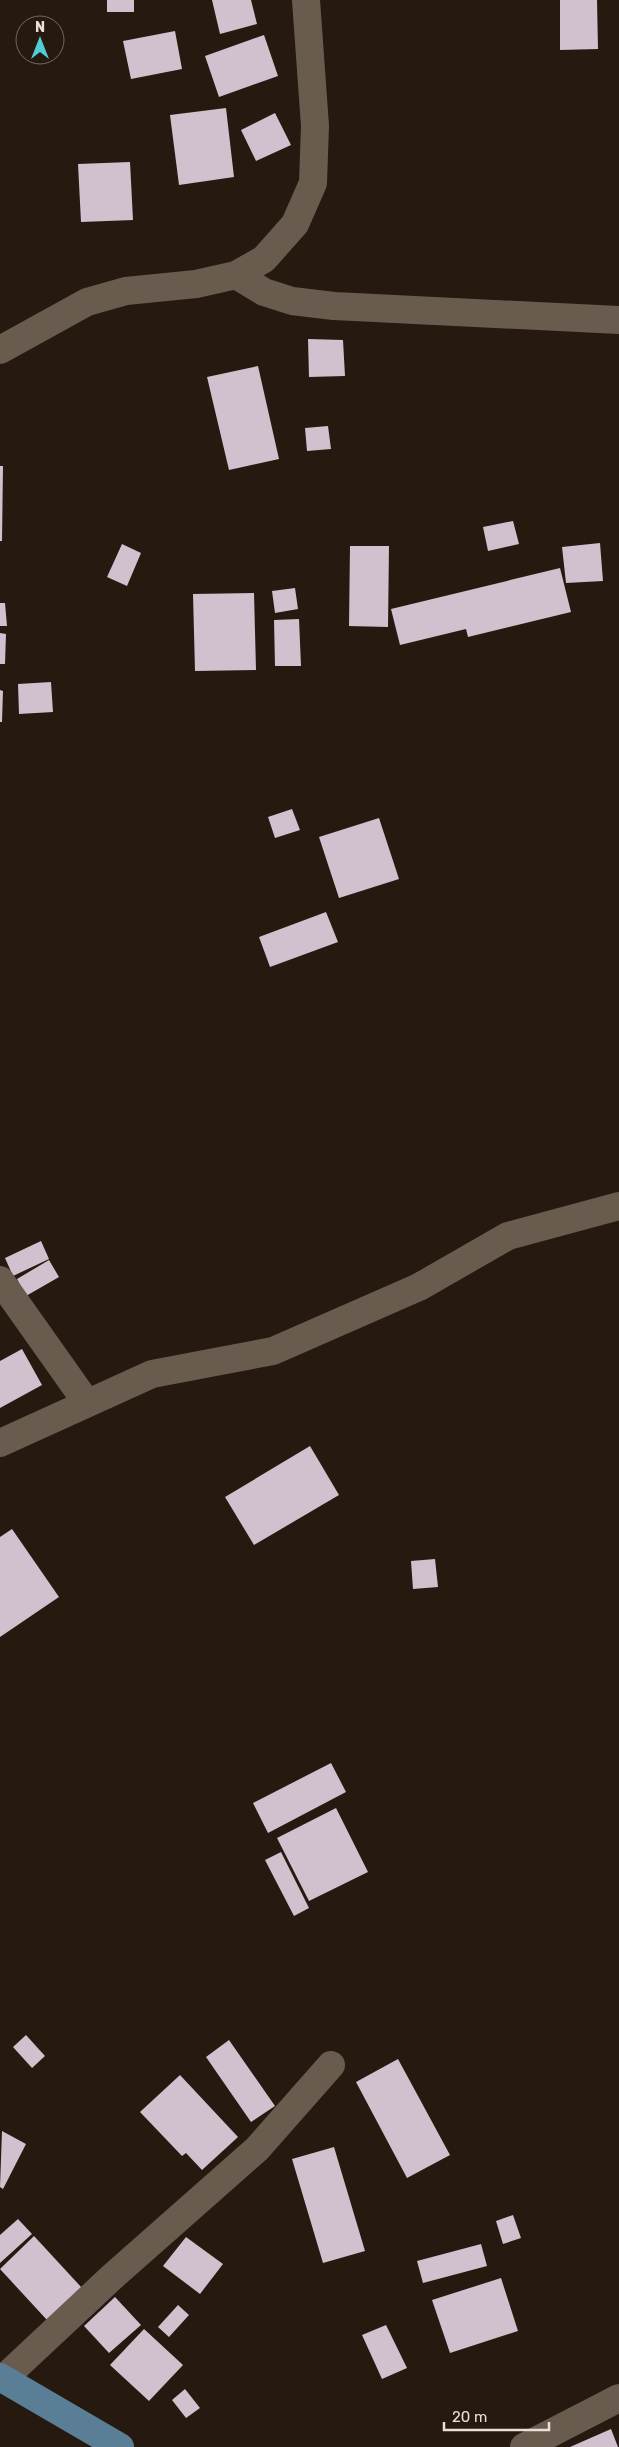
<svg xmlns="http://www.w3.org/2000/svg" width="619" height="2447" font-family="Rubik,sans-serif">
	<rect width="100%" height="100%" fill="#261a10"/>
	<path fill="#d1c0ce" d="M107,0H134V12H107Z
		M212,0H251L257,24L220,34Z
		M560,0H597L598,49L560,50Z
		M175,31L182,69L131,79L123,41Z
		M264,35L278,76L219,97L205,56Z
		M226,108L234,177L179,185L170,115Z
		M275,113L291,145L256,161L241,130Z
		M130,162L133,220L81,222L78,164Z
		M308,339L343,340L345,376L309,377Z
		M258,366L279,459L229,470L207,377Z
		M328,426L331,449L307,451L305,428Z
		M0,466H3L2,541H0Z
		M513,521L519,544L488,551L483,527Z
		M600,543L603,581L566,583L562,547Z
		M122,544L141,553L127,586L107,577Z
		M350,546H389L388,627L349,626Z
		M560,568L571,612L468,637L466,629L400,645L391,609Z
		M295,588L298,609L275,613L272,591Z
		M254,593L256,670L195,671L193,594Z
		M0,603H5L7,626H0Z
		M299,619L301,666H275L274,620Z
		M0,633L6,634L5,664H0Z
		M51,682L53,712L19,714L18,684Z
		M0,690L3,691L2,722H0Z
		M292,809L300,830L275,838L268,817Z
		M379,818L399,879L339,898L319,837Z
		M326,912L338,942L270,967L259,937Z
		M41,1241L49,1259L13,1276L5,1258Z
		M49,1260L59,1277L26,1296L17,1279Z
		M22,1349L42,1385L0,1408V1361Z
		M310,1446L339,1495L254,1545L225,1497Z
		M12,1529L59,1597L0,1637V1537Z
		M435,1559L438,1587L413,1589L411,1561Z
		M331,1763L346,1792L268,1833L253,1803Z
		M336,1808L368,1872L309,1901L277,1838Z
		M281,1852L309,1908L294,1916L265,1860Z
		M26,2035L45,2056L32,2068L13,2047Z
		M229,2040L275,2106L251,2122L206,2057Z
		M398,2059L450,2155L407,2178L356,2082Z
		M180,2075L238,2137L202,2170L186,2153L182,2156L140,2112Z
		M2,2131L26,2144L3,2189L0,2187Z
		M334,2147L365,2251L323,2263L292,2159Z
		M513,2215L521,2238L503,2244L496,2221Z
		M18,2219L32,2234L0,2263V2235Z
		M34,2236L82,2288L47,2320L0,2269Z
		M186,2237L223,2264L200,2294L163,2266Z
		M481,2244L487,2266L423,2283L417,2261Z
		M501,2278L518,2331L450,2353L432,2300Z
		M115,2297L141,2325L109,2353L84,2326Z
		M178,2305L189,2315L169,2337L158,2327Z
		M386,2325L407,2368L382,2379L362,2335Z
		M144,2329L183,2365L149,2401L110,2365Z
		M185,2389L200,2408L186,2418L172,2400Z
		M611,2429L618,2447H570Z"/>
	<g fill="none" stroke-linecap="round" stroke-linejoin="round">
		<path stroke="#6a5b4f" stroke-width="28" d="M236,275L264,292L292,301L334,306L619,320
			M0,350L87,302L126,291L196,284L236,275L264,259L295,224L313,183L315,126L306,0
			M0,1280L87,1403
			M0,1443L152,1374L273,1351L419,1287L508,1236L619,1206
			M3,2379L112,2277L257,2149L331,2065
			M524,2447L619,2398"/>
		<path stroke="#5a7e96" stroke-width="28" d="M0,2377L120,2447"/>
	</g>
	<g transform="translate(40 40)"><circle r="24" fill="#261a10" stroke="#746960"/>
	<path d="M0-4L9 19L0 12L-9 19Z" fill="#52ccd6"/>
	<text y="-8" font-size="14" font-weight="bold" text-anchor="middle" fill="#e9e0d9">N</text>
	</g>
	<path d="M444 2422v8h105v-8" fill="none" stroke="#e9e0d9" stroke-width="2.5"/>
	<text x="452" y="2422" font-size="15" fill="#e9e0d9" stroke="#261a10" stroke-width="4" paint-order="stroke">20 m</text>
</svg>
